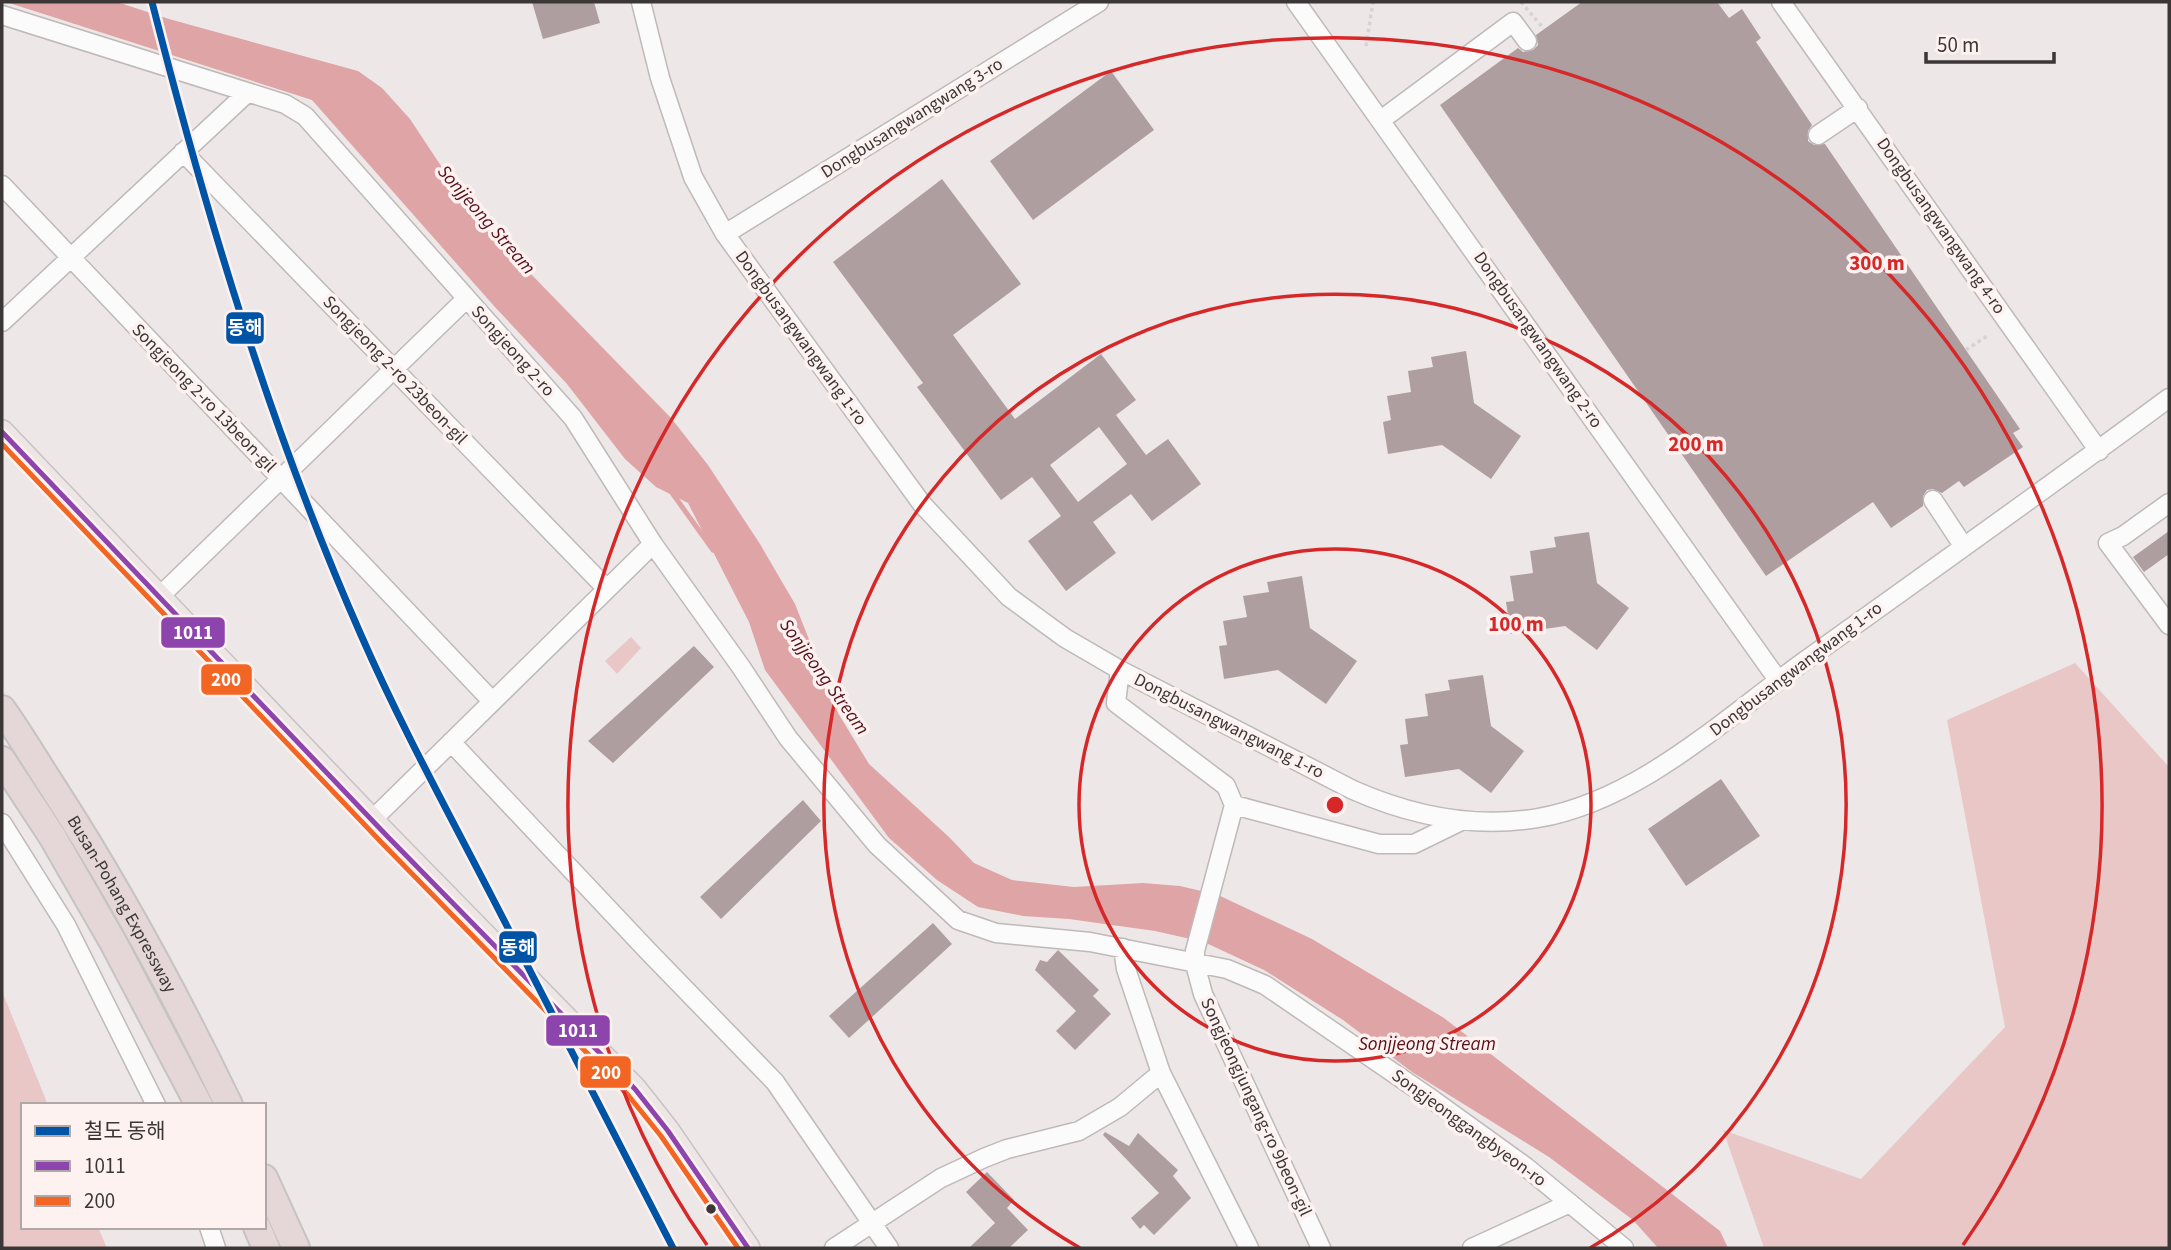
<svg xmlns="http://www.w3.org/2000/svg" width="2171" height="1250" font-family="'Source Sans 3','Noto Sans KR',sans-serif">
	<rect width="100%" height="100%" fill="#eee7e7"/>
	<path fill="#eac7c7" d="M631,637L641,648L617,674L605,661Z
		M2075,663L2169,767V1248H1764L1723,1130L1861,1179L2005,1027L1947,720Z
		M2,991L48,1105H23V1227H98L107,1248H2Z"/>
	<path fill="#dfa4a5" d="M6,2H117L169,19L358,71L382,88L410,119L447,175L492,234L671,418L708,465L760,544L795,604L838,713L869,764L949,837L974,863L1012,880L1074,887L1143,883L1180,886L1218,895L1312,939L1444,1018L1720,1231L1728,1248H1658L1633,1220L1549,1157L1412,1072L1343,1020L1264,970L1204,942L1155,931L1069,919L1023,916L978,907L937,880L889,838L765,670L749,622L688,503L656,487L625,459L567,384L494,306L312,100Z"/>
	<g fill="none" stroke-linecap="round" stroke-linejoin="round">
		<path stroke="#dfa4a5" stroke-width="5" d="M670,490L713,550"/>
	</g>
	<path fill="#af9e9f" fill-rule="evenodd" d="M532,2H594L600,23L543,39Z
		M1582,2H1717L1729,18L1742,9L1761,38L1756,42L1812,125L1808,131V141L1814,145L1825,144L2020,429L2013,433L2023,447L1964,487L1959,481L1942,493L1933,489L1927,490L1923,496V506L1891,528L1873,502L1766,576L1440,105L1518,48L1523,52L1533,50L1538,45L1536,35Z
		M1111,71L1154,130L1033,220L990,161Z
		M942,179L1021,284L953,335L1015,419L1101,354L1136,400L1116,415L1146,455L1168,439L1201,484L1152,521L1131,494L1093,522L1116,553L1066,591L1028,541L1061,516L1032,477L1001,500L917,387L923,383L833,262ZM1099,427L1127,464L1078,502L1050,465Z
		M1466,351L1474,403L1521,436L1491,479L1442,445L1388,454L1383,422L1391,420L1387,396L1411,392L1408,371L1433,367L1431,357Z
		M2169,531V554L2144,572L2133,557Z
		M1589,532L1597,583L1629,608L1597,650L1565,626L1511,634L1506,602L1514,601L1510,576L1533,573L1530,551L1556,547L1554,537Z
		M1302,576L1310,628L1357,661L1326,704L1278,670L1224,679L1219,646L1227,645L1223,621L1247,617L1243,596L1269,592L1267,582Z
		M694,646L714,667L613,763L588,741Z
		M1483,675L1491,726L1524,751L1491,793L1459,769L1405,777L1400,745L1408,744L1405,719L1428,716L1425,694L1450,690L1448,680Z
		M1721,779L1760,836L1686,886L1648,829Z
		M803,800L821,821L721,919L700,897Z
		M933,923L952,944L849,1038L829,1016Z
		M1058,950L1099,990L1093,996L1111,1014L1075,1050L1056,1031L1076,1011L1035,970L1040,960L1047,962Z
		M1105,1132L1129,1146L1138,1133L1178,1170L1173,1176L1191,1198L1154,1235L1144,1225L1140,1229L1131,1218L1159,1193L1103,1135Z
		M987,1172L1014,1200L1007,1208L1028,1230L1009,1248H969L995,1223L966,1192Z"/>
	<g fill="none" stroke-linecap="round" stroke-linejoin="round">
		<defs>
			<path id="minor" d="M641,2L660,78L693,177L725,234L922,504L1009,597L1065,638L1120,670L1353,790C1412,816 1473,829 1538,818C1642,800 1729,714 1813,655C1932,570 2051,485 2169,398
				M1296,2L1778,680
				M1781,2L2099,451
				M2,15L285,104L305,116L573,418L653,544L741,667L788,738L877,845L958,920L996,933L1090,942L1227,969L1265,985L1433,1100L1526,1167L1624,1248
				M1381,120L1513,22L1527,41
				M1818,135L1858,108
				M183,152L607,589
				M2,185L492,701
				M725,234L1099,2
				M2,322L247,93
				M1933,500L1964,547
				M2169,503L2123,536L2108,543L2169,625
				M159,597L466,299
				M1120,670L1116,703L1226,786L1234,805L1195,951V964L1203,994L1321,1248
				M451,742L647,950L775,1082L889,1248
				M1234,805L1379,844H1414L1459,822
				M372,820L653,544
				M2,823L66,925L156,1105
				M1123,948L1126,969L1161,1073L1249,1248
				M209,1227L216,1248
				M834,1248L941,1178L984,1158L1007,1149L1079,1131L1120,1107L1161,1073
				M1472,1248L1570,1203"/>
			<path id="major" d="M2,432L388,837L635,1089L668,1131L748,1248"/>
			<g id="highway">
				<path id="s1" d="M2,709C20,734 35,760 52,786C118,888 176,995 229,1105"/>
				<path d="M2,760L52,836L113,942L199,1105"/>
				<path d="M264,1178L296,1248"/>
				<path d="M257,1227L266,1248"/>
			</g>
		</defs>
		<use href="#minor" stroke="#bfb9b9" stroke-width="21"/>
		<use href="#major" stroke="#c6c3c3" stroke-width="26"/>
		<use href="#highway" stroke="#c6c3c3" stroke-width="30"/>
		<path stroke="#d5d3d3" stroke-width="3.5" stroke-dasharray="3.5 3.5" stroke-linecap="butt" d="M1521,2L1544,29
			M1719,4L1722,2
			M1366,46L1373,2
			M1966,350L1987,336"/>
		<use href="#minor" stroke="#fcfbfb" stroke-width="18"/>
		<use href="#major" stroke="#eee5e5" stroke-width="23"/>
		<use href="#highway" stroke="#e5d6d7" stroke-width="26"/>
		<defs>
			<path id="bus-1" d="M2,432L388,837L635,1089L668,1131L748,1248"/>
			<path id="bus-2" d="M2,444L382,843L628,1095L661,1136L738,1248"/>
		</defs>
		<use href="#bus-1" stroke="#fef2f1" stroke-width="10"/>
		<use href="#bus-2" stroke="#fef2f1" stroke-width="10"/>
		<use href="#bus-1" stroke="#8e44ad" stroke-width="5"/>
		<use href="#bus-2" stroke="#f26522" stroke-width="5"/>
		<defs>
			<path id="rail-1" d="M152,2C207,218 271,431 361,635C400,724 447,810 492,897C552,1014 613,1131 673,1248"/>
		</defs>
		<use href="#rail-1" stroke="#fef2f1" stroke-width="12"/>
		<use href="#rail-1" stroke="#0054a6" stroke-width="7"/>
	</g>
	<g fill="none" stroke="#d62828" stroke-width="3.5">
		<circle cx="1335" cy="805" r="256"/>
		<path d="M1080 1248A511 511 0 1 1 1590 1248"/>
		<path d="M707 1245A767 767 0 1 1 1963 1245"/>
	</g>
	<circle fill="#3b3737" stroke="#fef2f1" stroke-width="2.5" cx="711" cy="1209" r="6"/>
	<g text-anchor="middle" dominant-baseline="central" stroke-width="7" stroke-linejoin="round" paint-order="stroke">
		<g font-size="18" fill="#3b3737" stroke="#fef2f1">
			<text transform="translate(912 118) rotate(-32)">Dongbusangwangwang 3-ro</text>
			<text transform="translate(1941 226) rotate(55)">Dongbusangwangwang 4-ro</text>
			<text transform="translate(801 338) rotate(54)">Dongbusangwangwang 1-ro</text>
			<text transform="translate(1538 340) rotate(55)">Dongbusangwangwang 2-ro</text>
			<text transform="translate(513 351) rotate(48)">Songjeong 2-ro</text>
			<text transform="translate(395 370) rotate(46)">Songjeong 2-ro 23beon-gil</text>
			<text transform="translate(204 398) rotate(46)">Songjeong 2-ro 13beon-gil</text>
			<text transform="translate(1796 669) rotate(-37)">Dongbusangwangwang 1-ro</text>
			<text transform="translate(1229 726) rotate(27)">Dongbusangwangwang 1-ro</text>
			<text stroke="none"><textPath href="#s1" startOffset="229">Busan-Pohang Expressway</textPath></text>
			<text transform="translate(1256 1107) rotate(65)">Songjeongjungang-ro 9beon-gil</text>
			<text transform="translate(1469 1128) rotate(36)">Songjeonggangbyeon-ro</text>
		</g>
		<g font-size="19" font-style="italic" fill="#570f19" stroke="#fef2f1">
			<text transform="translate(486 220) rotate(49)">Sonjjeong Stream</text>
			<text transform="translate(824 677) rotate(54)">Sonjjeong Stream</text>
			<text x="1427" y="1044">Sonjjeong Stream</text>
		</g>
	</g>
	<circle cx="1335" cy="805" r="10" fill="#d62828" stroke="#fef2f1" stroke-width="3.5"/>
	<g font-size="21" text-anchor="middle" font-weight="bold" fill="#d62828" stroke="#fef2f1" stroke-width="7" stroke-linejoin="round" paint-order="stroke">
		<text x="1877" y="270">300 m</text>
		<text x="1696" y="451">200 m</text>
		<text x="1516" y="631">100 m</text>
	</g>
	<g stroke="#fef2f1" stroke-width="2.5">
		<rect x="225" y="311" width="40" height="34" rx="7" fill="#0054a6"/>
		<rect x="160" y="616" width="66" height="33" rx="7" fill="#8e44ad"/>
		<rect x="200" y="663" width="53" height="33" rx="7" fill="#f26522"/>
		<rect x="498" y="930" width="40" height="34" rx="7" fill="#0054a6"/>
		<rect x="545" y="1014" width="66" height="33" rx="7" fill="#8e44ad"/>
		<rect x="579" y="1055" width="53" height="34" rx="7" fill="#f26522"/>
	</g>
	<g font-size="19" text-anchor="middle" font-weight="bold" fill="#fff">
		<text x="245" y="334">동해</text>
		<text x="193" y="639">1011</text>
		<text x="226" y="686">200</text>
		<text x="518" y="954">동해</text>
		<text x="578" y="1037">1011</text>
		<text x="606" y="1079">200</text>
	</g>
	<rect width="2171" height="1250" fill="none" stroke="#3b3737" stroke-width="7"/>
	<rect x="21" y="1103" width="245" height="126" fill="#fef2f1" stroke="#b0a7a7" stroke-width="2"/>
	<rect x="35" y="1126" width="35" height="10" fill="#0054a6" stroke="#b0a7a7" stroke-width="2"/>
	<text x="84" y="1138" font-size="21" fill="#3b3737">철도 동해</text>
	<rect x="35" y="1161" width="35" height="10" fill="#8e44ad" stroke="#b0a7a7" stroke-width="2"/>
	<text x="84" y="1173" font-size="21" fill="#3b3737">1011</text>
	<rect x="35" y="1196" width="35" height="10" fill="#f26522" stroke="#b0a7a7" stroke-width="2"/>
	<text x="84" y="1208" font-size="21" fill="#3b3737">200</text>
	<path d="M1926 52v10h128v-10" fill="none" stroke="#3b3737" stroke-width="3.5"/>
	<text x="1937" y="52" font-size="21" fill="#3b3737" stroke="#fef2f1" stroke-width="5" paint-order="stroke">50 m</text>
</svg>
